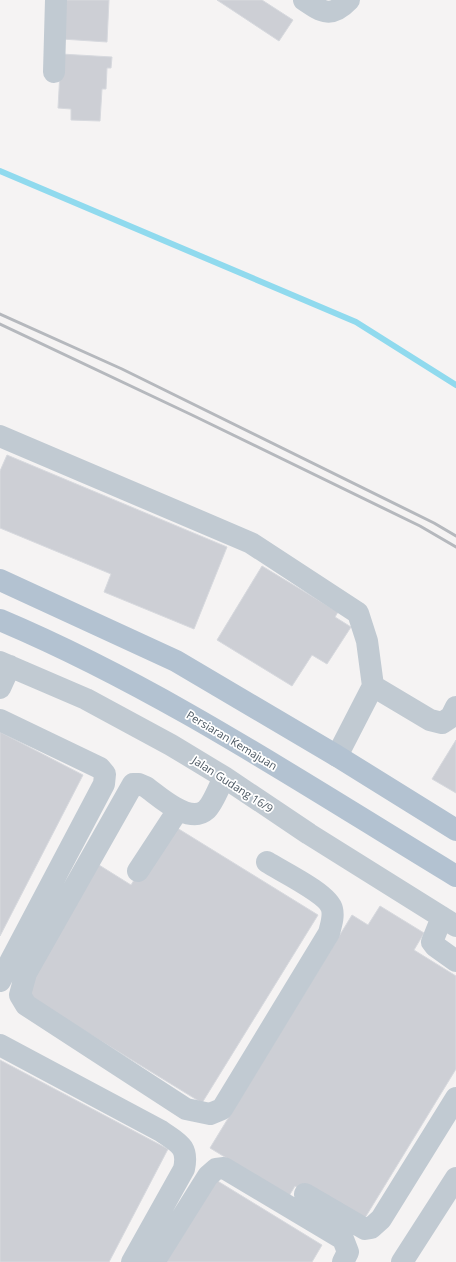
<svg xmlns="http://www.w3.org/2000/svg" width="456" height="1262" font-family="'Open Sans',sans-serif">
	<rect width="100%" height="100%" fill="#f5f3f3"/>
	<g fill="none" stroke-linecap="round" stroke-linejoin="round">
		<path stroke="#90daee" stroke-width="6" d="M0,171L356,322L456,385"/>
	</g>
	<path fill="#cdcfd5" stroke="#d7d9de" d="M64,0H109L107,42L62,39Z
		M217,0H262L293,20L279,41Z
		M61,54L112,57L111,68H107L106,89H102L100,121L71,120V109L58,108Z
		M7,455L227,547L194,629L104,592L111,574L0,528V471Z
		M262,566L338,612L335,617L351,627L327,664L312,655L292,686L217,640Z
		M0,732L83,775L0,936Z
		M456,740V793L432,779Z
		M169,823L318,915L202,1103L21,992L99,865L131,885Z
		M380,906L424,933L414,950L456,976V1069L360,1226L295,1186L289,1196L210,1148L352,915L368,925Z
		M0,1060L168,1149L109,1262H0Z
		M211,1177L322,1245L312,1262H159Z"/>
	<g fill="none" stroke-linecap="round" stroke-linejoin="round">
		<path stroke="#c1cad2" stroke-width="22" d="M304,0C323,13 332,18 349,0
			M54,72L56,0
			M0,436L251,543L358,613L367,641L373,686L337,756
			M0,662L86,699L171,745L224,777L309,834L456,926
			M373,686L430,720L442,723L451,717L456,707
			M0,688L10,666
			M0,720L100,768L105,774L104,784L0,981
			M224,777C220,785 213,804 206,810C189,825 159,796 146,787L139,784H133L26,973L20,995L26,1005L186,1109L210,1114L222,1109L329,933C331,925 334,917 332,909C329,894 281,871 267,862
			M138,871L178,810
			M442,917L432,942L435,946L456,961
			M0,1045L161,1131C178,1143 189,1146 184,1169L132,1262
			M305,1194L365,1229L371,1228L381,1219L456,1098
			M154,1262L208,1176L216,1169L224,1168L343,1239L348,1252L343,1262
			M402,1262L456,1178"/>
		<path stroke="#b3c2d1" stroke-width="22" d="M0,580L176,661L337,756L456,830
			M0,620C161,688 307,786 456,876"/>
		<path stroke="#b5b8bd" stroke-width="3" d="M0,314L122,369L434,523L456,536
			M0,324L192,415L420,526L456,547"/>
	</g>
	<g text-anchor="middle" dominant-baseline="central" stroke-width="3.5" stroke-linejoin="round" paint-order="stroke">
		<g font-size="11" fill="#4a5661" stroke="#fff">
			<text transform="translate(232 740) rotate(31)">Persiaran Kemajuan</text>
			<text transform="translate(233 784) rotate(33)">Jalan Gudang 16/9</text>
		</g>
	</g>
</svg>
